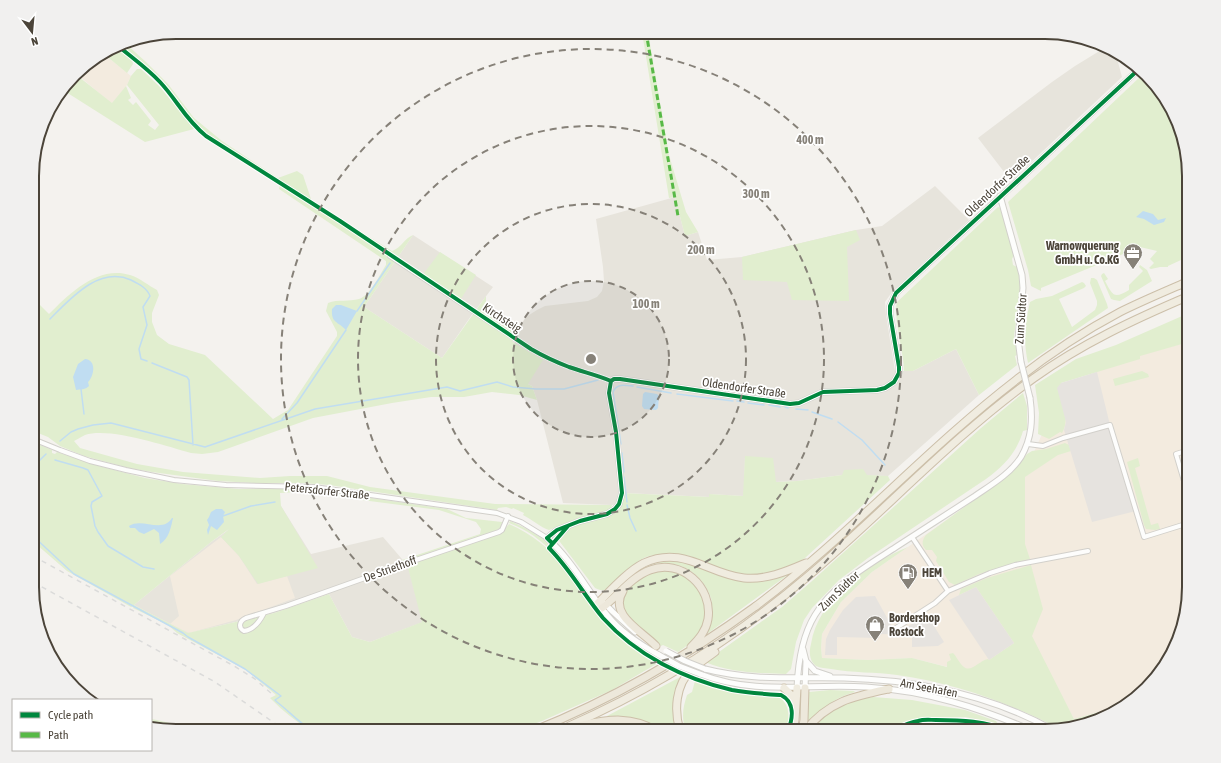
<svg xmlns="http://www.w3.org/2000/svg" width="1221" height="763" font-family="'Asap Condensed',sans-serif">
	<rect width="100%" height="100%" fill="#f4f2ee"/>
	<path fill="#e7e4dc" d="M1106,47L1115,51L1122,77L1011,181L978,138L1052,82L1075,66Z
		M935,186L969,220L892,292L885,302L886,315L895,371H913L956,349L979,395L888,476L842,475L797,481L775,482L745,457L744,496L709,494L710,497L625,493H622L619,504L612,505L563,503L537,400L532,386L528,384L511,342L526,317L537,310L545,306L588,301L597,297L602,291L604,281L603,267L596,219L675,197L685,236L698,232L707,260L742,257L856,230L882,226Z
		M413,235L493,287L471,316L442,358L364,307Z
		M281,506L311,554L383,537L408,566L423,622L370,642L352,637L329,594L274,613L188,633L134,605L211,542L237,524Z"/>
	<path fill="#f3ebdf" d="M104,54L131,76L127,85L112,104L79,76L91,62Z
		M1189,342V596L1165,667L1124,705L1074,719L1058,690L972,673L912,658L868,660L822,658L821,648L822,634L841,602L872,572L1014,473L1034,452L1043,432L1042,393L1139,355Z
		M221,537L239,556L257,584L287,576L295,598L236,620L189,633L170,624L179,616L170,576Z"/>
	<path fill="#e1eecf" d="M642,32H648L669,155L686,212L698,232L685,236L675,197L669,198Z
		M124,42L146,62L168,84L194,118L222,141L278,178L297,171L303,175L313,205L340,221H344L392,251C401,248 405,238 413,235L364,307L442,358L486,296V307L490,313L516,334L512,342L543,360L528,384L532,386L537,400L519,395L492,392L464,397H431L392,403L313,418L218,452L202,454L191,453C165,446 110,427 85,435C81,437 78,439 74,441L80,448L137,464L183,472L260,478L290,476H327L370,487L495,504L612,505L611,508L606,511L579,518L549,530C542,528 531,519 523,515L524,513L513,508L512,509L506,507L498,508L497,510L329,485L303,483H254L218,481L152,472L129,468L84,456L60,446L48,437L33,431V298L49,314C70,293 98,265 130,275C140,278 149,286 157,290L159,295L152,313V322L157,335L169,344L205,355L273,419L288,410L337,336V332L326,311L328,303C338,299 349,302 359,299C370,296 380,274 386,265V261L279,189L280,184L206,136C185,119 177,100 160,82C147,68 131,57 117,45Z
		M116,46L132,60L133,64L127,73L104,54Z
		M137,69H141L160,87L194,129L145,142L66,92L62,93L78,72L81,73L79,77L112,103L126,86L131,98L128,100L133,105L136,102L151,121L148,125L155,130L159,125L127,85L131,76Z
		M1142,75L1170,104L1189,166V253L1181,256V260L1168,266V267H1160L1151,269L1149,268L1154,263L1150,259L1157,251L1140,247L1041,288V291L1031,286L1028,270L1008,202Z
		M998,207L1001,208L1014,255L1012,259L1013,265L1017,267L1020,279V293L1014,336L1017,355L1015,356L1017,365L979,395L956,349L913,371H904C904,352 893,318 897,302Z
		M856,230L860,240L847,247L849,301L792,300L787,282L743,280L742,257Z
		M440,252L476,275L459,302L421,277Z
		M1140,265L1147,270L1152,281L1120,301L1114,300L1111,299L1101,276L1102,274L1104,273L1108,279L1105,281C1113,296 1114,299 1129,290V285L1143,271L1139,267Z
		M1091,278H1094L1097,280L1107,304L1108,308L1028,363C1023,340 1025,324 1030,302L1036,299L1052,296L1082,282L1084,283L1086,286L1084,288L1059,299L1072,327L1095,310L1097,305V301L1090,283Z
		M1189,313V342L1140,356V359L1061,383C1063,397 1070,421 1062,433L1060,432L1049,439L1038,434L1039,413L1035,385L1076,359L1116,345Z
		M1142,371L1148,374L1149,377L1115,386L1113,379Z
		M1023,393L1027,406V430L1023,431C1017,452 1004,466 986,479L868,558L839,580L812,608L804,620L796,642L791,669L786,674C759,673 731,673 705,662L782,607L812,581L981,428Z
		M33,442L52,450V453L55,454L57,452L99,466L145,478L182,484L239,489L293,488L323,491L447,509L466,518L502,522V523L500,528L494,532L405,562L402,560L480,534L481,529L476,522L439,510L300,492L280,493L281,506L318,568L258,584L239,556L221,537L229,529L211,542L134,605L188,633L274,613L329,594L352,637L370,642L422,622L407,564L503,531L509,524C532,534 551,549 567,570C573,580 579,590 587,598C567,567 545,536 509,523L510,521C529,529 547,539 560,555C576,574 588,596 604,615C618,632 637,645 655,657L652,659L658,663L612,690L542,721L516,731H312C296,722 283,711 270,698L276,695L246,670L177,633L168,625L133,608L134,606L131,607L67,571L36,544L33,540Z
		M1065,443L1069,445L1071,451L1058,455L1025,477V544L1030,559L979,574L955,585L949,582L936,561L937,557L932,550H926C921,545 922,540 926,535L1011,473L1027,454L1032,451L1046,449Z
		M745,456L773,458L776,482L797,481L842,475L844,470L863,469L867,475L888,476L890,480L805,558C783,574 753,581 727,571C709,564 692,553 672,554C662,554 651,554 642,559C630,565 612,588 604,590C601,591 598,589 595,588L557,538L568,526L615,509L622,493L709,497V494L743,496Z
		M1138,458L1140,466L1135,468L1151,525L1158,523L1160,529L1155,530L1146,529L1144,525L1127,462Z
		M908,547L872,572L841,602L822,634L821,648L822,658L868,660L912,658L947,667V662L951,660L949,654L953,653C957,657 959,663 964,667C971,673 980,660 988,659L989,660L1014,643L976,587L959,595L961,589L987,578L1031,565L1043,609L1032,636L1074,719L1124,705L1117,712L1060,729C1009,703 955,683 897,675C875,672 853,673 831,669C826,668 820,668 816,666C809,661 809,651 811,644C818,599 868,563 908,547Z
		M678,559C701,567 732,581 756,582C767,582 778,578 789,574L707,634C711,622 714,611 711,598C703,571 673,556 647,566C633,572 622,586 612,596L610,594L633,573L654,561Z
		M668,570C690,575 706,588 705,613C705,619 704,626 701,631C695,640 687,646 678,652L663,645L661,646C649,632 618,621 623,598C624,592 627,589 631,585C644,575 650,571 668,570Z
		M682,676L684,677L680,685L678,731H662L634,719L621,717H608L607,716Z
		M695,681L710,686L738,693L778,696C790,704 790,718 787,731C781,731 772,732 767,730C757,726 753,724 743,731H686C681,718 683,707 687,695L692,692Z
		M830,690L854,691L855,692C833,698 825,708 808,721L807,693L809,692Z
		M873,697L912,700L965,710L996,721L998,724L965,717L918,719L905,722L887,731H808C829,710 844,700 873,697Z
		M151,719L157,720L203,731H176L151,727Z
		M956,721L995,728L1002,731H896L919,723Z"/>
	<path fill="#e6e3df" d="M1097,372L1110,425L1136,511L1092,522L1064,430L1066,422L1057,388L1061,383Z
		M976,587L1014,643L989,660L949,600Z
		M875,596L891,625L900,631L927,615L944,642L938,646L912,647V635L880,634L879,638L837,637V655H825L826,639L830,630L843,610L856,597Z"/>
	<path fill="#c0ddf1" d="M1143,211L1153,214L1158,220L1166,218L1164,222L1154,225L1144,219L1136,217Z
		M336,305H341L357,311L346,330C337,321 331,323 332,309Z
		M85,359C97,360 94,376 88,382L89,386C85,390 81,389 76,390L73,377L78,364Z
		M645,392L657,394L659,396L658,408L656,410L644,409L642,406L643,394Z
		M216,509H222L225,512L223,516L224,522L217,530L211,526L208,535L207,530L209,525L207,520L209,517L211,512Z
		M172,518H173C171,527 169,539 160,544L159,533L154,529L144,534L139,532L135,528H130L129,526C142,517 162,534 172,518Z"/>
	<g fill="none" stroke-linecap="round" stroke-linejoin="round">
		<path stroke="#c0ddf1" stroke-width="1.5" d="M357,311L390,263
			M50,319C71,298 99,266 131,280C139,284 147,288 150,296L143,307L147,325L139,349L141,359L147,361
			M152,363L187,377L189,380L193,445
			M637,387L671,393
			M81,389L84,414
			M677,394L733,401
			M737,401L744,402
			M748,403L764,405
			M769,405L780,407
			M785,407L788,408
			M796,409L808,410
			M812,412L832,419
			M282,419L297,403L346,330
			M838,422L862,440L885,465
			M60,441L71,432L78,429L93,425L111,423L205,447L315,409L447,387L460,391L497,382L513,387L536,389H564L598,380
			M621,444L613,392C617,383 625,385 633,386
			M622,453L624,472
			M55,460L83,468L88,470L102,496L92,502L91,506L95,526L98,532L108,546L143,567L154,569
			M33,467L46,454
			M624,477L627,502
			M627,505L630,518L636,531
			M223,516L251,506L275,502
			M33,536L74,574L183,633L188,637L245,669L281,696L275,700L277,702C290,712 298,722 313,731"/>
		<defs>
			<path id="minor" d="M390,256L531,349C543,356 556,362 569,367C583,372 597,375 611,381
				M33,439L60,450L90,461L126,470L174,480L226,485L314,487L497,513L521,522L547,538
				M1028,444L1043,446L1063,438L1110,425L1144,537L1189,523
				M1189,450L1176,454L1189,498
				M912,537L948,591L990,573L1015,565L1088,551
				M264,613C260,621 253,630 244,631C238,628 239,621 246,618L286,606L407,563L499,532L502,530L508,516
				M896,628L935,603L948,591"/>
			<path id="tertiary" d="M1000,196L1022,275L1023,288L1018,339L1021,362
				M552,543L568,526
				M604,603L613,612L635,632
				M803,649L806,661L805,688
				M659,655C641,645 621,632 608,616C587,590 572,560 547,538L557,530L580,521L607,514L615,509L619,504L622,493L616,432L609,393L611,381L614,379H620L790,404L799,403L823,392L877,390L885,388L894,382L899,373V367L890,314V306L896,293L1138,70
				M806,661L815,671L830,676
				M705,669C751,681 797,677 844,678C917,680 991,695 1055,731
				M700,674C757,696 808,683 866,687C926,691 978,707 1033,731
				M797,688C798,664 802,636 815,615C833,585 867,566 896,547C922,530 949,513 975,496C991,485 1010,474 1021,457C1032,438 1033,419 1030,398"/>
			<path id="trunk" d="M598,603C611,590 628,571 644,563C683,545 708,574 744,578C766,580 785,572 806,563
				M756,606C848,537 925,450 1016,380C1048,355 1084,331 1120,312C1142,301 1166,291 1189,281
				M784,688L791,695L795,704
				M569,726C655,688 735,638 807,577C884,512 952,437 1034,378C1081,344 1135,319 1189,296
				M680,731C674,711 675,685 692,669C699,663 707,658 715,652
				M792,731L795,720L797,688"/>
			<path id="motorway" d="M623,591C608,615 642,631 656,646
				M602,608C618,596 631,577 650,570C681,558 713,587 708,619C706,631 699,639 691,647
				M533,731C613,699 686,657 756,606
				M558,731C566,728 575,727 583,725C609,719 632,716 657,731
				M802,731L804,720L805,688
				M805,731C828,701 855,696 889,689"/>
		</defs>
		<use href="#minor" stroke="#d2d0cb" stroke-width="6"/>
		<use href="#tertiary" stroke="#d2d0cb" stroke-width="7"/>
		<use href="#trunk" stroke="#ccbfa9" stroke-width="9"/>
		<use href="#motorway" stroke="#ccbfa9" stroke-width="9"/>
		<use href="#minor" stroke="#fdfdfc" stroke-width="4"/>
		<use href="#tertiary" stroke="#fdfdfc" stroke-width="5"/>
		<use href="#trunk" stroke="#f0ece0" stroke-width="7"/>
		<use href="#motorway" stroke="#ede8db" stroke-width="7"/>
		<path stroke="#dbdbda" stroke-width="1.5" stroke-dasharray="5 5" stroke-linecap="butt" d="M33,556L234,666L255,679L272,694
			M33,582L215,682L286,731"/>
		<defs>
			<path id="tertiary-bridge" d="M1021,362L1030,398
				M666,651L685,661L705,669
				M659,655L679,666L700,674"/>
		</defs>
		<use href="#tertiary-bridge" stroke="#d2d0cb" stroke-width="7" stroke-linecap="butt"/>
		<use href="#tertiary-bridge" stroke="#fdfdfc" stroke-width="5"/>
		<path stroke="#58b947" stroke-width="3" stroke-dasharray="6 3" stroke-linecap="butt" d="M646,32L678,216
			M746,731C753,728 757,728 765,731"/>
		<defs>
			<path id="cycleway" d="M117,45C131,57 147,68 160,82C177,100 185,119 206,136L340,221L531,349C543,356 556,362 569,367C583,372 597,375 611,381
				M611,381L614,379H620L790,404L799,403L823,392L877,390L885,388L894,382L899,373V367L890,314V306L896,293L1138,70
				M568,526L549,548C570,569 584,595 603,618C636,655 684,679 732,690C748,693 765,694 781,695C795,702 793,718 788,731
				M552,543L547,538L557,530L580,521L607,514L615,509L619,504L622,493L616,432L609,393L611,381
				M892,731C900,727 909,722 918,721C924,719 930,720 936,720C961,720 986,721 1009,731"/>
		</defs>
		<use href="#cycleway" stroke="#fff" stroke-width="6"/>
		<use href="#cycleway" stroke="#00873e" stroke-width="4"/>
	</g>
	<circle cx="591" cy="359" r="78" fill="#868178" fill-opacity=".12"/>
	<g fill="none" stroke="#868178" stroke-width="2" stroke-dasharray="7 5">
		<circle cx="591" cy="359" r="78"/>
		<circle cx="591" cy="359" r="155"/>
		<circle cx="591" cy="359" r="233"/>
		<circle cx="591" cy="359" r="310"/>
	</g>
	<defs>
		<symbol id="office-pin" viewBox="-11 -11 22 30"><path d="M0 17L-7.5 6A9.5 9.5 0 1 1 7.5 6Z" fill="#868178" stroke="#fff"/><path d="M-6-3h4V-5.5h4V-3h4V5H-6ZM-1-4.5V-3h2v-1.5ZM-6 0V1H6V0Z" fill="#fff"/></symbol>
		<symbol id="fuel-pin" viewBox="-11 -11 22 30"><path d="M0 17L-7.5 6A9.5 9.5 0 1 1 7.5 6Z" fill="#868178" stroke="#fff"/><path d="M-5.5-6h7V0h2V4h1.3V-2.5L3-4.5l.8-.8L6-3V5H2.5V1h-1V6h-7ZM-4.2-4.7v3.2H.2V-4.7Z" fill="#fff"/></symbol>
		<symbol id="shop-pin" viewBox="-11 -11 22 30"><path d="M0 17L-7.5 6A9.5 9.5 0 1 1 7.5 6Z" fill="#868178" stroke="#fff"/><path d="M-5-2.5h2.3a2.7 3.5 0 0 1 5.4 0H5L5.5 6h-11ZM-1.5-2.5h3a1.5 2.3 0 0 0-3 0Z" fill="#fff"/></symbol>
	</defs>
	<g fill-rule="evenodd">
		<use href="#office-pin" x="1122" y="242" width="22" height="30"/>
		<use href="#fuel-pin" x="897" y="562" width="22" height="30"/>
		<use href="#shop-pin" x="864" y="614" width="22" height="30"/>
	</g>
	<g text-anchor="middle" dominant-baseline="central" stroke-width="3.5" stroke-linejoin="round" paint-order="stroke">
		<g font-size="12" fill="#4b4439" stroke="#fff">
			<text transform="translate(997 186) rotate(-43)">Oldendorfer Straße</text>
			<text transform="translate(502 318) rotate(33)">Kirchsteig</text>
			<text transform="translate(1021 319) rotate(-86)">Zum Südtor</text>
			<text transform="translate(744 388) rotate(8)">Oldendorfer Straße</text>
			<text transform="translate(327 491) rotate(6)">Petersdorfer Straße</text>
			<text transform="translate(390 569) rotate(-20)">De Striethoff</text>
			<text transform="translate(839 591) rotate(-44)">Zum Südtor</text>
			<text transform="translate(929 688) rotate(11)">Am Seehafen</text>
		</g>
		<g font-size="12" font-weight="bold" fill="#4b4439" stroke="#fff" text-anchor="start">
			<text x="1119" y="246" text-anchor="end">Warnowquerung<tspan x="1119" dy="14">GmbH u. Co.KG</tspan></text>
			<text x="922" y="573">HEM</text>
			<text x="889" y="618">Bordershop<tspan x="889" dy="14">Rostock</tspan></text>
		</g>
	</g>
	<path d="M0 0H1221V763H0ZM176 39H1045A137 137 0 0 1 1182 176V587A137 137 0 0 1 1045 724H176A137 137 0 0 1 39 587V176A137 137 0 0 1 176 39Z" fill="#f1f0ef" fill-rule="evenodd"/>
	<path fill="none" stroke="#4b4439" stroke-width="2" d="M176 39H1045A137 137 0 0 1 1182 176V587A137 137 0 0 1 1045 724H176A137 137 0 0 1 39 587V176A137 137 0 0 1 176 39Z"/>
	<circle cx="591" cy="359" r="6" fill="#868178" stroke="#fff" stroke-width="2"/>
	<g font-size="12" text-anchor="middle" font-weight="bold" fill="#868178" stroke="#fff" stroke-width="3.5" stroke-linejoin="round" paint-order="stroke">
		<text x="810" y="144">400 m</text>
		<text x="756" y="198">300 m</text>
		<text x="701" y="254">200 m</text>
		<text x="646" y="308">100 m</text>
	</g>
	<rect x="12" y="699" width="140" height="52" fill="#ffffff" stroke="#b7b4b0"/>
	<rect x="20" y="712" width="20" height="6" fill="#00873e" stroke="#b7b4b0"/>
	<text x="48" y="719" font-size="12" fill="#4b4439">Cycle path</text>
	<rect x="20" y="732" width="20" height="6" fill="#58b947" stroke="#b7b4b0"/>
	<text x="48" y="739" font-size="12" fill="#4b4439">Path</text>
	<g transform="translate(32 32) rotate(164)" stroke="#ffffff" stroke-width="3" paint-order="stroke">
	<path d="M0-3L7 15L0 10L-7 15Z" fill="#4b4439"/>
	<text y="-6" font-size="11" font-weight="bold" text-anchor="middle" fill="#4b4439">N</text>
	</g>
</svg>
